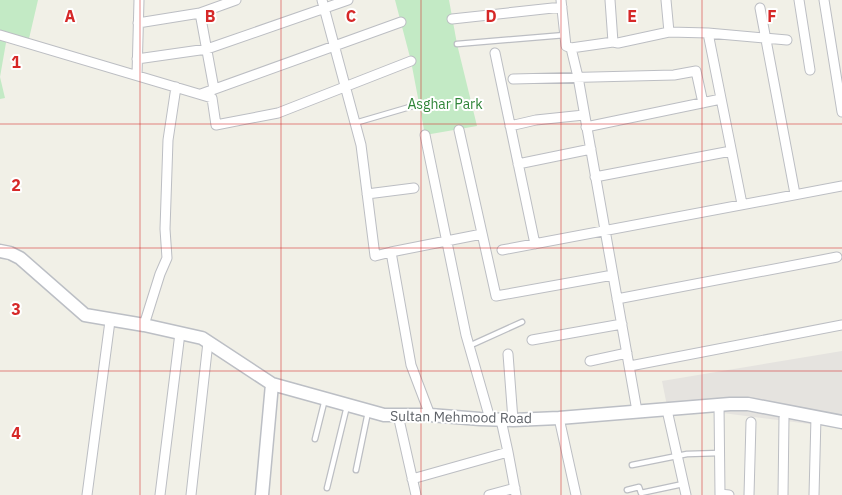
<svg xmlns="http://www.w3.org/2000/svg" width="842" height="495" font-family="'IBM Plex Sans',sans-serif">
	<rect width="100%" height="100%" fill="#f1f0e7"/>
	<path fill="#e5e3df" d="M842,351V428L667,406L662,381Z"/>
	<path fill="#c3eac5" d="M0,0H38L28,43L7,37L0,77L5,98L0,99Z
		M395,0H449L457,44L477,126L425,135L411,61Z"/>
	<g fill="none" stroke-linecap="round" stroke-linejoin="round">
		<defs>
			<path id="lane" d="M457,44L565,35
				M355,123L420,104
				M469,346L522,322
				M315,439L325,399
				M632,465L687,454L720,453
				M356,470L368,412
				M327,488L347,406
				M627,490L639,487L641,493L683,484"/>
			<path id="street" d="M322,0L361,145L375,256L391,252L411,365L430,415
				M561,0L566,46L571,48L578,77L637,411
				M610,0L613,42
				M666,0L669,32
				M799,0L810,70
				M824,0L842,112
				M760,8L795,194
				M200,13L236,0
				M452,19L562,7
				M138,23L200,13L214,89
				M708,33L742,204
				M0,35L212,98L216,125L278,113L411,61
				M571,48L613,42L618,43L669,32L708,33L787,40
				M495,53L535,244
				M137,59L207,49L348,0
				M137,75L139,0
				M513,79L674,75L696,71L703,103
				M201,94L401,22
				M510,126L536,120L584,115
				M586,127L721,99
				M459,130L496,296L613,275
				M425,135L466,335L490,419
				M518,164L591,149
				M595,177L731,151
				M367,194L414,188
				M502,250L842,186
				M391,252L482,234
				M617,299L837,257
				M144,325L160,274L167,258L165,229L168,140L176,87
				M532,340L622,324
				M508,354L513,420
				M590,361L627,353
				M630,366L842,325
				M719,405L720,494L729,495
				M667,410L686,495
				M398,415L416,495
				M559,418L576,495
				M501,420L508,452L516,495
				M412,479L508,452
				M87,495L110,321
				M160,495L180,333
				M191,495L208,342
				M489,495L515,488
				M749,495L751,422
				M783,495L784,418
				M814,495L816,417"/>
			<path id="secondary" d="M0,251L10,253L20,258L85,315L144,325L202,338L272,384L384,415H430L480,419L513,420L559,418L730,404H748L842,422
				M262,495L272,384"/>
		</defs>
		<use href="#lane" stroke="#bcbec3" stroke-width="7"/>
		<use href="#street" stroke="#bcbec3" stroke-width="11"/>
		<use href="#secondary" stroke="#bcbfc5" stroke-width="15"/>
		<use href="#lane" stroke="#fff" stroke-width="4.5"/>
		<use href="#street" stroke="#fff" stroke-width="9"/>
		<use href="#secondary" stroke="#fff" stroke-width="12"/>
	</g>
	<path fill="none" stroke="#d62828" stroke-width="1" stroke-opacity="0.55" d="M140,0V495M281,0V495M421,0V495M561,0V495M702,0V495M0,124H842M0,248H842M0,371H842"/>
	<g text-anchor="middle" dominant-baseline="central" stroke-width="4" stroke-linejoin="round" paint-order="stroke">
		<g font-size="14" fill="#308539" stroke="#fff">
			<text x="445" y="104">Asghar Park</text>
		</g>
		<g font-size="14" fill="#5e6268" stroke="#fff">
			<text transform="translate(461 417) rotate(1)">Sultan Mehmood Road</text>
		</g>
	</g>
	<g font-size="16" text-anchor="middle" font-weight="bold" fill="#d62828" stroke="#fff" stroke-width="4" stroke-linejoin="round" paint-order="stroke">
		<text x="70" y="22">A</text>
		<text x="210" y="22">B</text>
		<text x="351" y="22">C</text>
		<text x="491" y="22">D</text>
		<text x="632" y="22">E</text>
		<text x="772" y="22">F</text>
		<text x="16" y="68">1</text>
		<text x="16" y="191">2</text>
		<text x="16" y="315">3</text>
		<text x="16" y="439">4</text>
	</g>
</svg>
